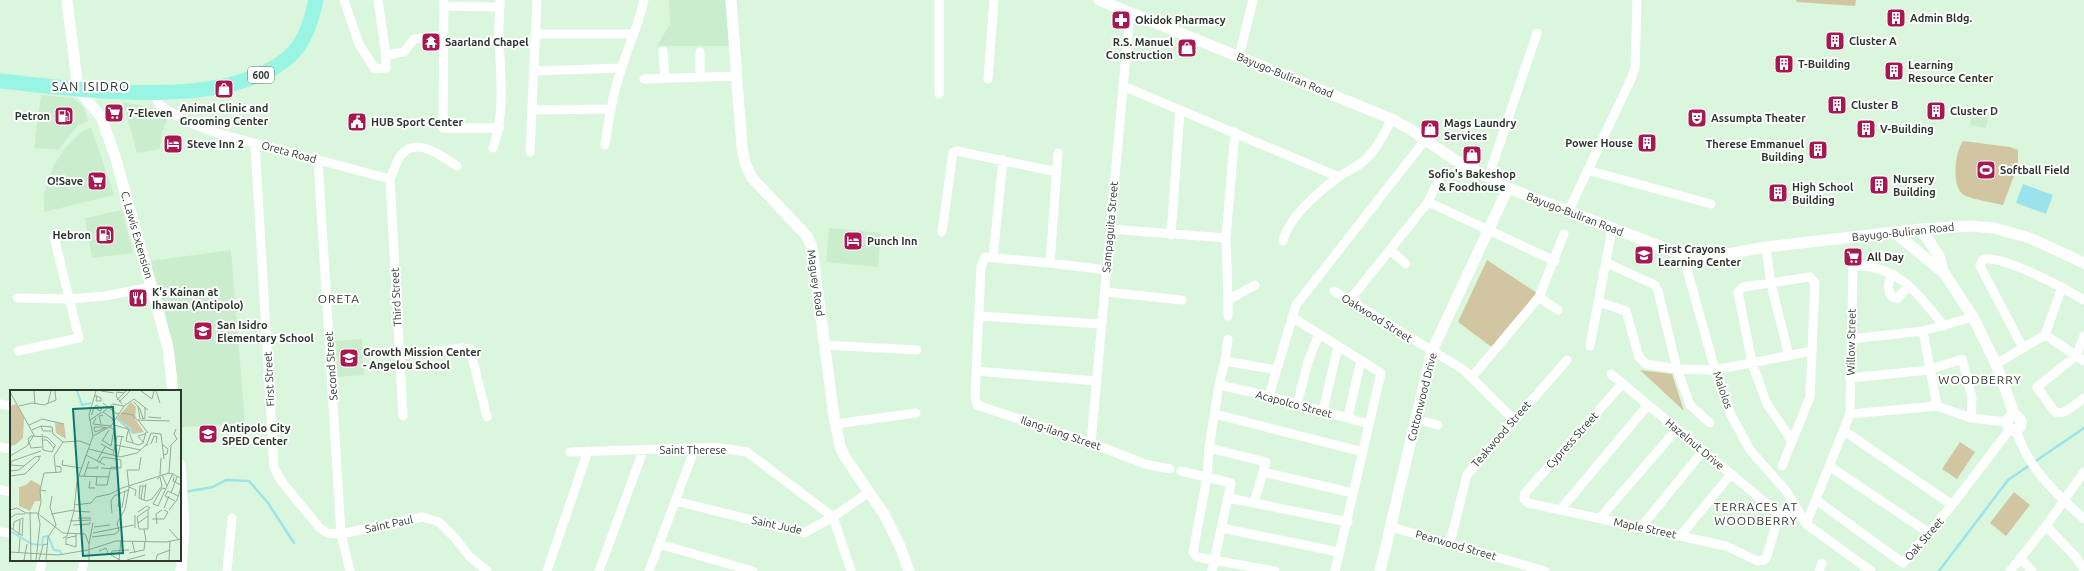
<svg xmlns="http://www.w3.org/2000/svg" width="2084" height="571" font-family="Ubuntu,sans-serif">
	<rect width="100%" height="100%" fill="#daf7dd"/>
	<path fill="#caedce" d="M669,0H728L731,46H657L670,24Z
		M41,95L73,98L84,107L88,121L77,126L58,150L34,148Z
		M123,102L153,108L167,120L162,133L160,149L137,153Z
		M1973,111L1989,114L1986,128L1970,125Z
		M91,127L114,195L44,212V194L53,167L65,148L80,133Z
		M122,210L133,253L92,258L85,218Z
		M829,228L881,233L878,267L826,262Z
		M231,250L245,423L181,427L180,391H176L163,301L150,261Z
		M362,339L364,375L337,377L335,341Z"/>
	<path fill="#d1c5a2" d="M1796,0H1856L1855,6L1797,2Z
		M1963,141L2010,147L2018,150V165L2003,205C1991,202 1976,200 1966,196C1950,190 1955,151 1963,141Z
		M1487,260L1537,293L1493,348L1458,322Z
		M1640,370L1672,374L1684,411Z
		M1960,442L1975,452L1957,479L1942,469Z
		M2014,492L2030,505L2006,536L1990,523Z"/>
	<path fill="#9be3ec" d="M2023,184L2053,195L2046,214L2016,203Z"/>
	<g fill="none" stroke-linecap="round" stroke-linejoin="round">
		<path stroke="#9be3ec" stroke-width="2.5" d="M184,492L213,487L226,480L249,481L268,503L294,543
			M1939,571L2008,480L2084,428"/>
		<path stroke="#fff" stroke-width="9" d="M344,0L359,44L375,69L386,68V55L378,0
			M444,0L443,128H500
			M939,0V94
			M444,6L500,7
			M535,34H634
			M663,51L665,78
			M386,55L404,52L414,39L444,35
			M1239,57L1253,0
			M534,71L622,68
			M700,77V52
			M644,79L736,76
			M988,79L994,0
			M1123,86L1339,177
			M154,93L159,104L167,110L188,122L217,133L390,179
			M532,110L610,109
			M1235,132L1226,238L1228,300L1255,285
			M255,143L274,468L282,482L319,527L327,533L341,534L422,517L439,522L455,538L469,556L487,571
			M605,145C609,118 613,93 622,67C629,45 639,23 644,0
			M493,148C505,113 501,77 499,40C498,27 500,13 500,0
			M530,152L537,0
			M318,160L341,534L350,571
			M1587,170L1711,204
			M1488,178L1537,33
			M1428,202L1555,261
			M1568,212L1631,79L1635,68L1637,0
			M1110,229L1226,238
			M942,232L953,152L957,151L1057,172
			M1171,235L1180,110
			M1283,241C1288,218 1320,190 1339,177C1347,171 1357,167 1365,160C1378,148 1384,133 1392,119
			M1766,247L1771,284L1789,356
			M1390,250L1406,264
			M1683,255L1715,370L1731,415L1750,450L1787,492L1806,524L1871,571
			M993,257L1003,160
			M1050,263L1058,153
			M1607,263L1655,285L1658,291L1677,369L1690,405L1710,423
			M1106,270L1050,263L985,257L981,267L975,397L977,405L1091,443L1145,464L1170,469
			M1893,274C1888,282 1886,288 1892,297L1898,298L1908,286
			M1334,291L1464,370L1513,419
			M1105,292L1182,300
			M1539,297L1558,310
			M17,298L69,299L105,296L152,287
			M1228,300V316
			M1349,301L1428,202L1438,181
			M1599,302L1626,311L1639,357L1646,364L1677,369L1715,370L1812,351
			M979,316L1101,324
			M1292,317L1381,373L1335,571
			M1923,331L1937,406
			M2045,335L2084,361
			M2084,336L2076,356L2037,387L2055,412C2065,416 2076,403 2084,398
			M1228,339L1225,361L1219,385L1209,448L1207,478L1193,552L1197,557L1275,571
			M1851,339L1923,331L1973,317
			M825,345L917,350
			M1590,346L1612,229
			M2023,348L1980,266L1983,259C2004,255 2065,289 2084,300
			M18,351L79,338L54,237
			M399,355L462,348L470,349L487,417
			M1225,361L1276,370
			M1996,364L2045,335L2062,287
			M976,371L1096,381
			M1611,374L1779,514
			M1472,377L1539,297L1564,234
			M1850,378L1929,370L1962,359L1972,398L1971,418
			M1623,383L1525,493L1524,499L1528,503L1726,546L1758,561L1764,560L1767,556L1779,514L1797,509
			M1219,385L1269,396L1369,424
			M1269,396L1296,305L1425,140
			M0,404L11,406
			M1297,404L1308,362L1319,334
			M1323,411L1338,346
			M1215,414L1363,452
			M1850,414L1937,406L1971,418L2007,422
			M403,416L390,179C394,171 397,158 403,153C419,137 442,157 457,166
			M1348,417L1361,360
			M1416,419L1438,425
			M835,424L916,413
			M1843,430L1952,505
			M2016,430C2028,468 2055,493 2084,519
			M1091,443L1130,11
			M0,447L11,449
			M1209,448L1266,462L1254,503
			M570,452L695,448H720L747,452L833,517L851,571
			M1782,466L1810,397L1815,283L1810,277L1743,287L1738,292L1752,363L1767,404L1792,441
			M1829,466L1929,533
			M1181,471L1231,483L1212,571
			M1263,472L1353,493
			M0,490L11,492
			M1229,498L1348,522
			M1816,500L1903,563L1952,505L2010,429
			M676,501L804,533L833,517L869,492
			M1560,510L1648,405
			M1600,518L1677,429
			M1806,524L1850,414L1853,266C1898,264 1918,294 1944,326
			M2046,526L2076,557L2084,570
			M1391,527L1545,571
			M1641,527L1703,451
			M1221,528L1339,552
			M0,532L11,533
			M1681,535L1731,474
			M1450,543L1467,475L1567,360
			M659,544L753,571
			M2020,558L2032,571
			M40,571L42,560
			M82,571L84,560
			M227,571L232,518
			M547,571L588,451
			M599,571L643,451
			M649,571L695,448
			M1819,571L1822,563
			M2010,571L2046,526L2084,472"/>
		<path stroke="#fff" stroke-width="11" d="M67,0L78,89L101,117L115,156L168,347L173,391
			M731,0L742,147L745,163L752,178L807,236L812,247L834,417L840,446L845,457L884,514L900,546L909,571
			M1099,0L1392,119L1410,129L1455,160L1508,188L1683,255H1722L1766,247L1921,229L1971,226L1994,228L2030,238L2084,263
			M1921,229L1939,256L1943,271
			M1894,232L1945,274L1973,317L1996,364L2015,416
			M2007 423a7 7 0 1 1 14 0a7 7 0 1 1-14 0Z
			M180,465L184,527L181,571
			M1380,571L1432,351L1508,188"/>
		<path stroke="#99f5e3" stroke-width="15" d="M0,81C79,89 224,112 289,57C304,44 312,19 316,0"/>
	</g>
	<defs>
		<symbol id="building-square" viewBox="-11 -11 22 22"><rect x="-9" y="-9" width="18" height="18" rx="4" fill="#a81751" stroke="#fff"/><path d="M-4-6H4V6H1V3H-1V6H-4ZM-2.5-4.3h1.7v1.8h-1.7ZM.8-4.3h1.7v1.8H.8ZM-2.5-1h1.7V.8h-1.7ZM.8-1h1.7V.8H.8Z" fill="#fff"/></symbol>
		<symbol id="pharmacy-square" viewBox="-11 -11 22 22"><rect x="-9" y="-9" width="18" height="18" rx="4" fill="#a81751" stroke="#fff"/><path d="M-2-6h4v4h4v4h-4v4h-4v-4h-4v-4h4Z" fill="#fff"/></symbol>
		<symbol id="temple-square" viewBox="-11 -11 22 22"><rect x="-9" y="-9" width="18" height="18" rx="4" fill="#a81751" stroke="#fff"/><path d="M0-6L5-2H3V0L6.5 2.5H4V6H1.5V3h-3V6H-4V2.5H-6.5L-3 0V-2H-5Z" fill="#fff"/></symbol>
		<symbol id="shop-square" viewBox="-11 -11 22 22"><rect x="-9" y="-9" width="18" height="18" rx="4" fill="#a81751" stroke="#fff"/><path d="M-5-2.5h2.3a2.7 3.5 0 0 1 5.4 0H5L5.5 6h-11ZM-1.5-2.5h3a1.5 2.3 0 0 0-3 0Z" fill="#fff"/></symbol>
		<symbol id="supermarket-square" viewBox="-11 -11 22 22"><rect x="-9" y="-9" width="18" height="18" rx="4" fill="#a81751" stroke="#fff"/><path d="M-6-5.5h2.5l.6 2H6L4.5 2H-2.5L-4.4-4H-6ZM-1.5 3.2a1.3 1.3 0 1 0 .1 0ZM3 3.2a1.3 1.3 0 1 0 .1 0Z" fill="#fff"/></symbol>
		<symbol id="fuel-square" viewBox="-11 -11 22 22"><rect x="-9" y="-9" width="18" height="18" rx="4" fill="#a81751" stroke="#fff"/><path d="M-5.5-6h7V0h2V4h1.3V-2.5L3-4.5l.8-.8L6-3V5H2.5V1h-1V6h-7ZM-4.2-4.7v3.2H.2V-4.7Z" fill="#fff"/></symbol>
		<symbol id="theatre-square" viewBox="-11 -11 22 22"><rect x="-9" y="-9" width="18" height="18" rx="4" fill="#a81751" stroke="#fff"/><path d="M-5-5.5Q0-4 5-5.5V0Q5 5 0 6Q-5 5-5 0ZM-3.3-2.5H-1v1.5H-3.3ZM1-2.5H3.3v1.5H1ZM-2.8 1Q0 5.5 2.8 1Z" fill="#fff"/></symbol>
		<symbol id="civic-square" viewBox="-11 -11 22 22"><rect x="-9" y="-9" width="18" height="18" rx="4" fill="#a81751" stroke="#fff"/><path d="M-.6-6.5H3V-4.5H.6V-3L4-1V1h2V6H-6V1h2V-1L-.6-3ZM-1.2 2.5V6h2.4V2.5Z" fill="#fff"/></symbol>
		<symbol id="hotel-square" viewBox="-11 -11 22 22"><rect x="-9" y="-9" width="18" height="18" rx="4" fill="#a81751" stroke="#fff"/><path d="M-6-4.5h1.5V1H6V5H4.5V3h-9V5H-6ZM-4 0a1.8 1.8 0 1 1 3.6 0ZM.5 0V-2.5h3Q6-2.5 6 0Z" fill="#fff"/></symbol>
		<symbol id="stadium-square" viewBox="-11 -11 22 22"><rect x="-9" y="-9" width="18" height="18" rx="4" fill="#a81751" stroke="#fff"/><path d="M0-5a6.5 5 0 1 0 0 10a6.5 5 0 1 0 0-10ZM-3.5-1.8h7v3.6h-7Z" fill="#fff"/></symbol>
		<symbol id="school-square" viewBox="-11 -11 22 22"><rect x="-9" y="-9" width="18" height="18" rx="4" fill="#a81751" stroke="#fff"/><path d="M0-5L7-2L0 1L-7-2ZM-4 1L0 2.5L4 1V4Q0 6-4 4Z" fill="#fff"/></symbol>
		<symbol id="restaurant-square" viewBox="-11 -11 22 22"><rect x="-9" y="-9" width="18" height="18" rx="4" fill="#a81751" stroke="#fff"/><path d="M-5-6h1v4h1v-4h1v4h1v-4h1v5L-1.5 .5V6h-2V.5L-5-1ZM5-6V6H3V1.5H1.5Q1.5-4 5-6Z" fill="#fff"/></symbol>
	</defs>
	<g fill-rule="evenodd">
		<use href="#building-square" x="1885" y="7" width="22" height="22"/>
		<use href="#pharmacy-square" x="1110" y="9" width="22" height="22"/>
		<use href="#building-square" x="1824" y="30" width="22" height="22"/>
		<use href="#temple-square" x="420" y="31" width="22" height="22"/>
		<use href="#shop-square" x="1176" y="37" width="22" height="22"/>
		<use href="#building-square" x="1773" y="53" width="22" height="22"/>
		<use href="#building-square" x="1883" y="60" width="22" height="22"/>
		<use href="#shop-square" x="213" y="78" width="22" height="22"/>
		<use href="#building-square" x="1826" y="94" width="22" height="22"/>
		<use href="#building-square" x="1925" y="100" width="22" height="22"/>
		<use href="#supermarket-square" x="103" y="102" width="22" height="22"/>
		<use href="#fuel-square" x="53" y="105" width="22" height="22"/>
		<use href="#theatre-square" x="1686" y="107" width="22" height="22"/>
		<use href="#civic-square" x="346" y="111" width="22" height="22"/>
		<use href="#shop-square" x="1419" y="118" width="22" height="22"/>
		<use href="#building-square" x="1855" y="118" width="22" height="22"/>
		<use href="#building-square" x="1636" y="132" width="22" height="22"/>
		<use href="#hotel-square" x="162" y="133" width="22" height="22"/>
		<use href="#building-square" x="1807" y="139" width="22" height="22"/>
		<use href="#shop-square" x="1461" y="144" width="22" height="22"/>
		<use href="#stadium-square" x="1975" y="159" width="22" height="22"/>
		<use href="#supermarket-square" x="86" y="170" width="22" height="22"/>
		<use href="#building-square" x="1868" y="174" width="22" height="22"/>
		<use href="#building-square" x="1767" y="182" width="22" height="22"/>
		<use href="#fuel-square" x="94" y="224" width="22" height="22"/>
		<use href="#hotel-square" x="842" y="230" width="22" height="22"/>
		<use href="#school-square" x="1633" y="244" width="22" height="22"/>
		<use href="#supermarket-square" x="1842" y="246" width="22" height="22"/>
		<use href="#restaurant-square" x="127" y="287" width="22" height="22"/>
		<use href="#school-square" x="192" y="320" width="22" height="22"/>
		<use href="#school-square" x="338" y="347" width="22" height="22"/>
		<use href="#school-square" x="197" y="423" width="22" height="22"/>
	</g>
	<g text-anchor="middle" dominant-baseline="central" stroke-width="4" stroke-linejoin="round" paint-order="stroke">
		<rect fill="#fff" stroke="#6c746d" stroke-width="1" x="248" y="67" width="26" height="16" rx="3"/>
		<g font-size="10" font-weight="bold" fill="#2d382e">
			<text x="261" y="75">600</text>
		</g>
		<g font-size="11" font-weight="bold" fill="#2d382e" stroke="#fff" text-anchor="start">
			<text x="1910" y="18">Admin Bldg.</text>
			<text x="1135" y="20">Okidok Pharmacy</text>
			<text x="1849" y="41">Cluster A</text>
			<text x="445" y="42">Saarland Chapel</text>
			<text x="1173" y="42" text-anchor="end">R.S. Manuel<tspan x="1173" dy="13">Construction</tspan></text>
			<text x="1798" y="64">T-Building</text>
			<text x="1908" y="65">Learning<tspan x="1908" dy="13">Resource Center</tspan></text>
			<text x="1851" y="105">Cluster B</text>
			<text x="224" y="108" text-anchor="middle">Animal Clinic and<tspan x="224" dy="13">Grooming Center</tspan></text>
			<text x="1950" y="111">Cluster D</text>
			<text x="128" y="113">7-Eleven</text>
			<text x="50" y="116" text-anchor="end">Petron</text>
			<text x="1711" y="118">Assumpta Theater</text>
			<text x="371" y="122">HUB Sport Center</text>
			<text x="1444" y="123">Mags Laundry<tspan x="1444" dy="13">Services</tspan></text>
			<text x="1880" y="129">V-Building</text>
			<text x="1633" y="143" text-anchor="end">Power House</text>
			<text x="187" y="144">Steve Inn 2</text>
			<text x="1804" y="144" text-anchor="end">Therese Emmanuel<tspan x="1804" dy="13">Building</tspan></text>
			<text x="2000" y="170">Softball Field</text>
			<text x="1472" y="174" text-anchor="middle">Sofio's Bakeshop<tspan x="1472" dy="13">&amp; Foodhouse</tspan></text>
			<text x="1893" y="179">Nursery<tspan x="1893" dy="13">Building</tspan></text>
			<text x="83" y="181" text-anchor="end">O!Save</text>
			<text x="1792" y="187">High School<tspan x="1792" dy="13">Building</tspan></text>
			<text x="91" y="235" text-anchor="end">Hebron</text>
			<text x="867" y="241">Punch Inn</text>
			<text x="1658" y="249">First Crayons<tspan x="1658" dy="13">Learning Center</tspan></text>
			<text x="1867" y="257">All Day</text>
			<text x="152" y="292">K's Kainan at<tspan x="152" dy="13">Ihawan (Antipolo)</tspan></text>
			<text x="217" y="325">San Isidro<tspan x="217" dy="13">Elementary School</tspan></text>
			<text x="363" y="352">Growth Mission Center<tspan x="363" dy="13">- Angelou School</tspan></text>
			<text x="222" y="428">Antipolo City<tspan x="222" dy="13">SPED Center</tspan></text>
		</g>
		<g font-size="11" fill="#2d382e" stroke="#fff">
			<text transform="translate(1285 75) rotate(22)">Bayugo-Buliran Road</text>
			<text transform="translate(289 152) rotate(15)">Oreta Road</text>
			<text transform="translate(1575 214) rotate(21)">Bayugo-Buliran Road</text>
			<text transform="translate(1110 227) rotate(-85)">Sampaguita Street</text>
			<text transform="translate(1903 232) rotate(-6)">Bayugo-Buliran Road</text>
			<text transform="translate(137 235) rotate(74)">C. Lawis Extension</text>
			<text transform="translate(816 283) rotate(82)">Maguey Road</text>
			<text transform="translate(396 297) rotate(-93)">Third Street</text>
			<text transform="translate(1377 318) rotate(32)">Oakwood Street</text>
			<text transform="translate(1851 342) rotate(-89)">Willow Street</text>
			<text transform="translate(331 366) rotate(-94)">Second Street</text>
			<text transform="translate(269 379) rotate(-93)">First Street</text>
			<text transform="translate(1723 390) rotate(71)">Malolos</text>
			<text transform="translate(1422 397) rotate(-76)">Cottonwood Drive</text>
			<text transform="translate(1294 404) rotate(15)">Acapolco Street</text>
			<text transform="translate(1061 433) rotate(19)">Ilang-ilang Street</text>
			<text transform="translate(1501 434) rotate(-49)">Teakwood Street</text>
			<text transform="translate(1572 440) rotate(-48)">Cypress Street</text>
			<text transform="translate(1695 444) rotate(40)">Hazelnut Drive</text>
			<text x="693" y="450">Saint Therese</text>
			<text transform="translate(389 524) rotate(-12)">Saint Paul</text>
			<text transform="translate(777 525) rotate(12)">Saint Jude</text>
			<text transform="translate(1645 528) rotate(12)">Maple Street</text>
			<text transform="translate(1924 539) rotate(-49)">Oak Street</text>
			<text transform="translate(1456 545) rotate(16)">Pearwood Street</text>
		</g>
		<g font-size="12" letter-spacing="1" fill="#2d382e" stroke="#fff">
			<text x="339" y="298">ORETA</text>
			<text x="1980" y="379">WOODBERRY</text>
			<text x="1756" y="506">TERRACES AT<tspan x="1756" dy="14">WOODBERRY</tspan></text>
		</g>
		<g font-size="13" letter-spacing="1" fill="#2d382e" stroke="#fff">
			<text x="91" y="86">SAN ISIDRO</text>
		</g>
	</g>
	<g transform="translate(10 390)">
		<rect width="171" height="171" fill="#daf7dd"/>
		<path d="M121,12L126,17L125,29L134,42L123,44L106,29ZM6,14L14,28L13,48L5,55L0,56V16ZM45,33L54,34L56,49L46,43ZM21,90L30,95V111H25L20,121L9,116V97L16,95Z" fill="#d1c5a2"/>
		<path fill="none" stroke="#9be3ec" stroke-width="2" d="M67,1L72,15L81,13M108,29L120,38L123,44M0,141L22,154L32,155L33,147L38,146L44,160L50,161L51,164"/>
		<path fill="none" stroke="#95ab97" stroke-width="1" d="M24,1L25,14M91,1L104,3M131,1L142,9L144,1M146,1L150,13M0,2L24,45L17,56L0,66M85,6H87L91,8V11H86L87,6M107,10L116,1M109,12L120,1M124,12L130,19L133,29M38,13L41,1M93,13L107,24L109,23M112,14L106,6L107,2L114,3M9,16L22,13L34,15L46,10L45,1M128,16L130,29M93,22L103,14L114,16L124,9L138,20M93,22L103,29L102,31M111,23L123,25L127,30L160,31M82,25V24L83,20L86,15L92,19L90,21L84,17M138,27L151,28M86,28L83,34L101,36M132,29L135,28V17M80,30L92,22M128,30L138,43M91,34L89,26L93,25M19,35L32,29L54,34M104,35L118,39L123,53L128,55L133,53L136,42M31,36L33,41H42M95,38L85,42L84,37H92L97,38M22,40L31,36L42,37L43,44L53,52M118,41L116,51L123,53M32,44L33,60L42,62L45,56M83,46L101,36L114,16M32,50H37L44,58M92,50L101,56L104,40L100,37M92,51L99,40M133,52L128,46L135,44M91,54L104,61M137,54L141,43L151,44L154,69M141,54L144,46L147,47L146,53M106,55L131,60M153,55L158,59L157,64L154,65M32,57L21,58L18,49L21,46L37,47L46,56M79,59L110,67L127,63L137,54V56M76,65L95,75M103,65L107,46L114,47M108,66L112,46M53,70L52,75L71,78M87,71L95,57M89,73L93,67L111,70V78L101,77L100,80M0,75L2,71L31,61M0,75L14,76M76,78H88L87,76M91,78L106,79L107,69M0,81L9,80L25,67L31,66M46,83L44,66L53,52L70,51L80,55M159,83L161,55L167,49L164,44L166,39M150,85L151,68M152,85L157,96M0,86L15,84L29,70V66M68,86L99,87M74,86L79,71M87,87L86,95H97L100,81M164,87L163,91L171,95M80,91L79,98H85M136,96H130L129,108L136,111L142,109L152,96L150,87L147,89M119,97L126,100L125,106M156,99L152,98L143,114L148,116L163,83M36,101L30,100L34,83L51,82V77L46,76M161,103L167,87M131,109L133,96M134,110L136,94M165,111L155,106L158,101L168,106M64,115L81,113L86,107L100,104L112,98L159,83L171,88M108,117L110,102M112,118L115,101M154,118L159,106M0,120L7,118L16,123H27L53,143L75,144L79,154V170M138,120V139H129L127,127L140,118M159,120L167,110L171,97M64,121L80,122M20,122L21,170M128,122L137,116L140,118M102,123L101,111L104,106L118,100M41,124L64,120M125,125V138M0,128L6,124H15M68,128H81M142,129H154L158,122L154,120M60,131L81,130M128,133L138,126M147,134L146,124L152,120M63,135L80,134V132M84,137L100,135M1,138L11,145M134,139L136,151M159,139L168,149M3,140L4,132L13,128M83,143L124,135M9,145L10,130M12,146L13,128M82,147L105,144L109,141L107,133L115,119L119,97L117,80H129L131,67M53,148L57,146L64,121L67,91L83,46L79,25L86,1M122,151L125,163M56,154L66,157V143M79,154L83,133M56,155V148L66,146M89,161L96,158L98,163M0,162L48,165L78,160L106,151L156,152L171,149M9,162L10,148M119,163L134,160L135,151M14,170L17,154M26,170L30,134L28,125L31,112L30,100M29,170L33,155L37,154M36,170L38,147L46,135L40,117L42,106M109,170L111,150M110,170L101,165L102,161L119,160M117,170L135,165M146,170L147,165L160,160M159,170L160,151"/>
		<path fill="#0f766e" fill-opacity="0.15" stroke="#0f766e" stroke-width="2" d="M103,17L113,163L73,166L63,19Z"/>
		<rect width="171" height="171" fill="none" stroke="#2d382e" stroke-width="2"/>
	</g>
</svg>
